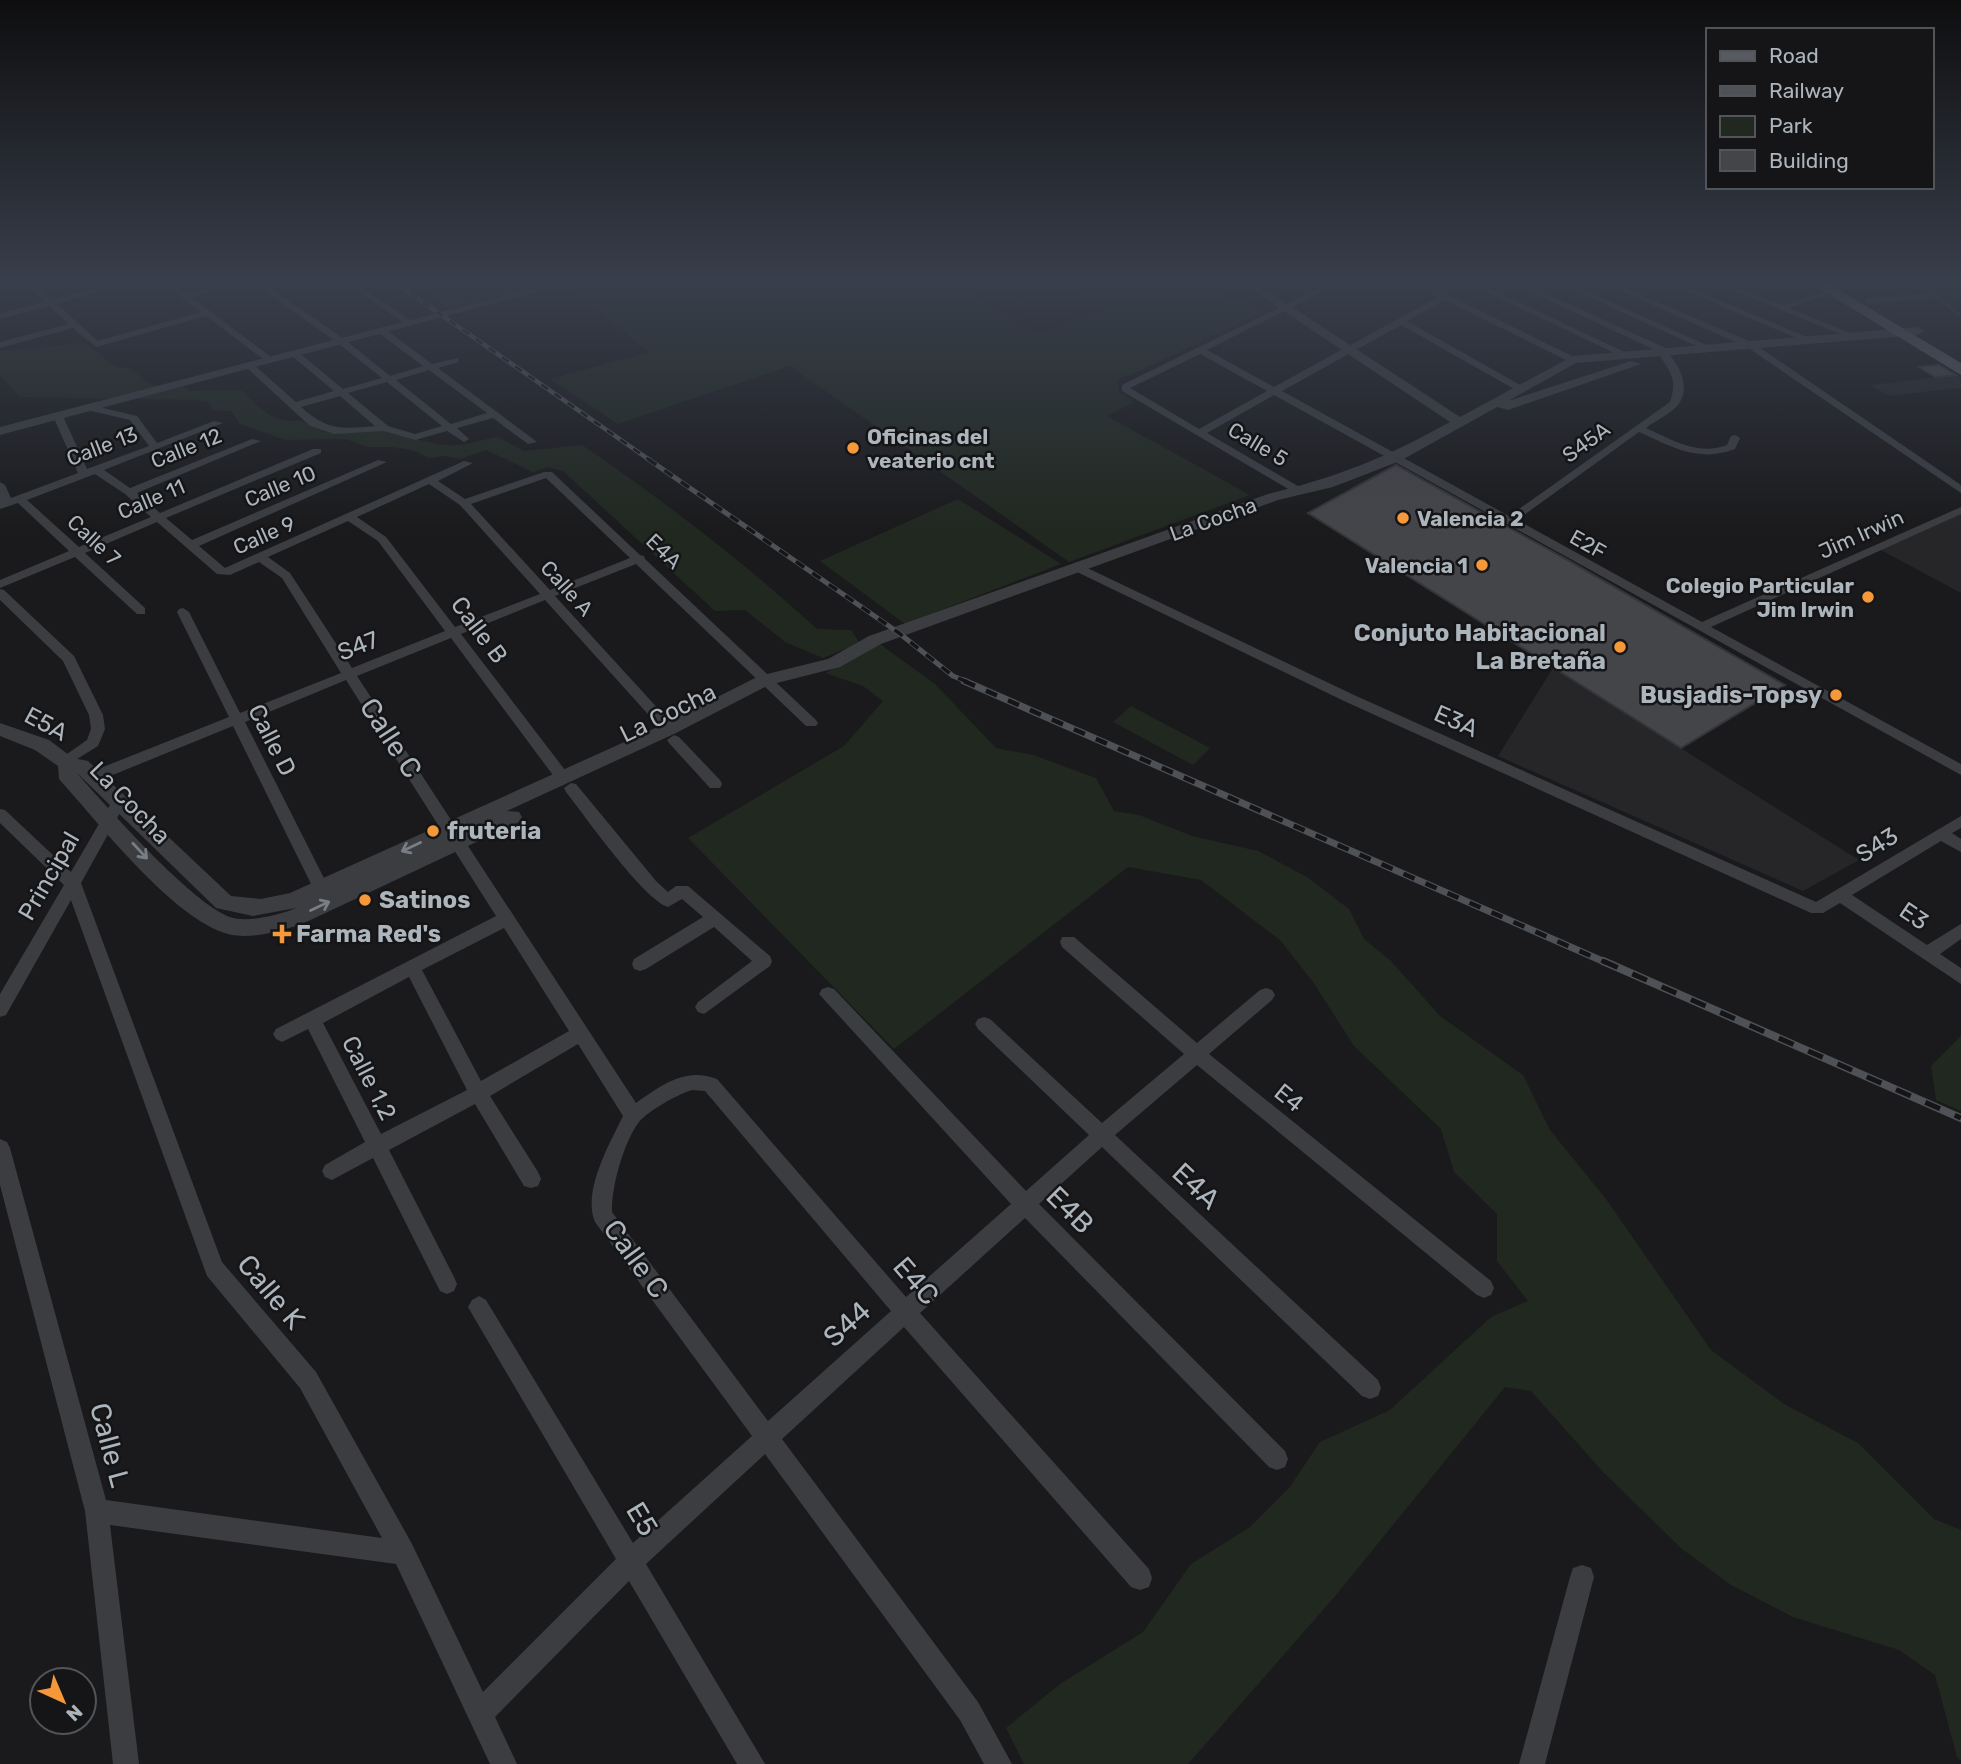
<svg xmlns="http://www.w3.org/2000/svg" width="1961" height="1764" font-family="Rubik,sans-serif">
	<rect width="100%" height="100%" fill="#1a1a1c"/>
	<path fill="#262629" d="M412,284H545L449,309Z
		M1956,375L1961,378V388L1889,396L1871,385Z
		M1961,510V593L1877,548Z
		M1553,668L1859,860L1803,891L1498,756Z"/>
	<path fill="#202820" d="M574,284H950L1037,334L1107,308L1061,284H1189L1265,311L1131,375L1118,378L1119,392L1134,402L1107,416L1250,495L1069,562L790,366L618,424L550,379L649,352L565,286Z
		M1923,284H1961V316L1929,298L1943,297Z
		M85,343L116,367L129,368L152,385L168,390L182,386L189,391L241,390C257,406 276,426 301,420C336,445 352,425 386,431C405,435 425,443 445,445C462,448 481,439 498,437L524,451L582,445C664,501 744,562 817,629L851,630L860,643L823,658L785,642L745,610L715,611L563,471L548,467L533,472L486,450L460,459L445,456L429,458L415,451L392,447H367L346,439L285,440L240,424L231,411L213,410L209,402L197,400L20,397L0,376V351Z
		M958,499L1061,564L905,624L820,561Z
		M880,644L935,684L996,748L1033,755L1096,778L1114,811L1139,815L1192,836L1258,851L1307,877L1349,909L1364,939L1391,961L1440,1016L1523,1075L1550,1130L1606,1199L1711,1350L1784,1404L1858,1443L1934,1519L1961,1530V1761L1957,1757L1935,1675L1899,1650L1793,1617L1731,1585L1682,1549L1604,1473L1531,1391L1505,1387L1337,1594L1188,1764H1024L1006,1728L1060,1684L1143,1632L1191,1564L1250,1527L1289,1488L1320,1442L1390,1410L1491,1317L1528,1301L1497,1261V1214L1454,1172L1441,1129L1354,1046L1313,982L1280,940L1201,880L1128,867L894,1049L688,838L844,746L883,701L863,686L825,673Z
		M1131,706L1210,748L1193,765L1113,722Z
		M1961,1036V1111L1936,1100L1931,1066Z"/>
	<g fill="none" stroke-linecap="round" stroke-linejoin="round">
		<path stroke="#2f3c41" stroke-width="2.5" d="M1921,284L1961,316"/>
	</g>
	<path fill="#444549" stroke="#343538" stroke-width="2" d="M1939,365L1949,371L1956,375L1935,377L1919,367Z
		M1396,465L1566,559L1785,685L1681,748L1308,513Z"/>
	<g fill="none" stroke-linecap="round" stroke-linejoin="round">
		<path fill="#3b3d41" fill-rule="evenodd" d="M26,284H35L52,300L111,284H125L57,304L98,341L201,312L164,284H173L187,294L222,284H235L192,298L275,360L267,362L206,316L96,347L73,328L0,348V342L69,324L49,306L0,319V313L44,302Z
			M255,284H264L344,339L390,376L423,366L379,333V329H385L432,364L458,358V362L438,368L537,442L528,444L493,418L457,428L469,439L464,442L447,431L415,440L384,431L334,434L310,426L247,368V364H253L296,402L334,391L292,356V352H298L343,389L382,378L338,343ZM429,370L487,413L451,424L396,380ZM387,382L442,426L415,434L388,426L348,393ZM340,396L375,426C341,429 328,431 301,407Z
			M347,284H357L414,323L407,325Z
			M1327,284H1338L1207,350L1274,387L1438,297L1415,284H1426L1435,289L1452,284H1465L1442,292L1576,358V362H1570L1445,300L1407,321L1522,386V390H1516L1401,325L1282,391L1509,516L1670,402C1679,375 1667,370 1657,351L1514,284H1525L1670,350L1669,354C1680,367 1691,389 1678,405C1670,414 1655,421 1646,428C1672,440 1698,456 1727,445L1731,436L1735,435L1740,438L1735,449C1699,463 1672,447 1639,432L1517,520L1702,622L1961,507V514L1711,627L1961,764V775L1274,395L1207,433L1303,489V493H1295L1122,391V385ZM1200,354L1267,391L1199,429L1130,388Z
			M1469,284H1480L1631,355L1623,357Z
			M1560,284H1571L1713,348L1705,350Z
			M1605,284H1616L1753,343L1961,485V493L1747,347Z
			M1669,284H1680L1814,340L1806,342Z
			M1717,284H1728L1782,305L1827,291V295L1789,308L1857,336L1850,338Z
			M1934,293L1938,296L1937,298L1868,304L1864,301L1868,298Z
			M90,405L137,416L157,443L214,421L223,423L104,470L130,488L252,439L261,441L137,493L160,513L313,449H321V453L166,518L192,540L378,460L387,462L199,546L225,568L464,461L473,463L438,481L465,499L544,472H552L640,555L644,556L645,559L816,720L818,723L816,726H806L636,564L555,596L674,726L676,729L674,732H664L545,600L461,634L568,774L570,778L568,782H558L451,638L357,676L636,1103C662,1085 685,1067 717,1079L906,1297L1011,1204L819,994L822,989L828,987L834,989L1026,1191L1089,1135L978,1029L975,1024L978,1019L984,1017L990,1019L1102,1123L1184,1054L1062,947L1060,942L1062,937H1074L1197,1043L1260,990L1266,988L1272,990L1275,995L1272,1000L1209,1054L1491,1281L1494,1288L1491,1295L1484,1298L1477,1295L1197,1065L1115,1135L1378,1380L1381,1388L1378,1396L1370,1399L1362,1396L1102,1147L1039,1204L1285,1451L1288,1459L1285,1467L1277,1470L1269,1467L1025,1218L920,1313L1149,1569L1152,1578L1149,1587L1140,1590L1131,1587L904,1327L782,1439L978,1702L1012,1764H984L960,1720L765,1454L646,1564L765,1764H737L629,1581L495,1717L517,1764H490L396,1564L110,1525L139,1764H113L85,1511L0,1185V1139L7,1142L10,1148L106,1500L382,1538L300,1388L207,1276L71,900L6,1015L0,1017V994L64,885L0,823V809L5,810L71,872L114,798H124L126,802L81,883L222,1262L316,1372L412,1544L483,1692L616,1559L472,1314L468,1307L472,1300L479,1296L486,1300L633,1543L752,1436L595,1222C582,1191 610,1143 623,1116L578,1044L490,1096L538,1172L541,1179L538,1186L531,1188L524,1186L475,1104L389,1150L454,1277L457,1284L454,1291L447,1294L440,1291L373,1158L332,1180L325,1177L322,1171L325,1165L365,1142L308,1029L282,1042L276,1039L273,1034L276,1029L496,916L346,680L245,722L329,888L327,892H315L233,726L98,781H88L86,777L88,773L229,717L177,612L179,609L183,608L189,612L240,713L341,673L282,578L259,562L230,575L217,574L157,522L85,553L145,608V614H137L75,557L0,588V580L69,551L18,503L0,509V482L5,485L11,498L78,473L53,416L54,414L63,416L87,469L149,446L130,420L87,410L85,408ZM95,474L125,494L151,517L79,547L27,500ZM546,478L630,558L550,590L471,504ZM429,484L460,505L540,594L455,627L386,537L357,517ZM348,521L378,541L445,631L352,668L290,573L268,557ZM504,928L569,1031L481,1081L422,970ZM409,977L467,1090L381,1134L323,1023ZM692,1090L705,1091L891,1311L768,1421L612,1212C611,1188 624,1141 639,1122C648,1111 678,1094 692,1090Z
			M1079,564L1354,695L1816,902L1961,816V828L1952,833L1961,839V852L1941,841L1852,895L1927,945L1961,924V939L1940,954L1961,968V984L1840,903L1823,913H1811L1344,701L1075,571V565Z
			M0,589L4,590L74,656L103,715L105,729L98,746L69,764L64,766L57,761L87,740L91,729L89,715L63,661L0,600Z
			M674,735L679,737L720,780L722,784L720,788H710L669,743L667,740Z
			M571,783L576,784L656,881L668,892L676,886H688L770,956L772,961L770,966L704,1014L698,1012L695,1007L698,1002L752,961L714,927L646,969L640,971L634,969L632,964L634,959L703,917L682,899L668,907C643,899 585,816 566,792L564,788Z
			M1582,1565L1591,1568L1594,1577L1545,1764H1519L1570,1577L1573,1568Z"/>
		<path fill="#3b3d41" fill-rule="evenodd" d="M548,284H567L0,435V427Z
			M1243,284H1257L1460,417L1573,356L1918,327L1924,331L1918,335L1576,363L1508,401L1631,361L1641,364L1508,410L1497,407L1400,461L1333,487L1278,500L881,644L840,667L769,685L676,733L507,811L519,812L522,817L519,822L302,924C279,931 251,940 228,934C173,919 98,822 59,779L58,766L35,750L0,736V723L49,740L73,758L88,761L231,896L261,899L290,893L662,725L759,676L828,659L869,636L1268,494C1338,477 1387,457 1450,422ZM76,772L216,908L253,916L296,908C279,915 251,922 233,918C195,908 105,805 76,772Z"/>
		<path fill="#575a60" fill-rule="evenodd" d="M1812,284H1829L1961,363V375Z"/>
		<defs>
			<path id="rail-far3" d="M397,284L651,461"/>
			<path id="rail-far2" d="M648,459L899,633L953,676L968,682"/>
			<path id="rail-far1" d="M964,681L1607,963"/>
			<path id="rail" d="M1603,961L1961,1118"/>
		</defs>
		<use href="#rail-far3" stroke="#4e5156" stroke-width="4.5"/>
		<use href="#rail-far2" stroke="#4e5156" stroke-width="5"/>
		<use href="#rail-far1" stroke="#4e5156" stroke-width="7"/>
		<use href="#rail" stroke="#4e5156" stroke-width="8"/>
		<use href="#rail-far3" stroke="#151517" stroke-width="2.5" stroke-dasharray="8" stroke-linecap="butt"/>
		<use href="#rail-far2" stroke="#151517" stroke-width="3.5" stroke-dasharray="10" stroke-linecap="butt"/>
		<use href="#rail-far1" stroke="#151517" stroke-width="4.5" stroke-dasharray="12" stroke-linecap="butt"/>
		<use href="#rail" stroke="#151517" stroke-width="5" stroke-dasharray="16" stroke-linecap="butt"/>
	</g>
	<defs><path id="oneway-shaft" d="M-6 0H5M1.5-3L5.5 0L1.5 3" fill="none" stroke-width="1.6" stroke-linecap="round" stroke-linejoin="round" transform="scale(1.75)"/></defs>
	<g stroke="#797e85">
		<use href="#oneway-shaft" transform="translate(411 847) rotate(155)"/>
		<use href="#oneway-shaft" transform="translate(140 851) rotate(47)"/>
		<use href="#oneway-shaft" transform="translate(320 906) rotate(-25)"/>
	</g>
	<linearGradient id="sky" x2="0" y2="1"><stop stop-color="#0e0e0f"/><stop offset="0.53" stop-color="#383e4b"/><stop offset="1" stop-color="#383e4b" stop-opacity="0"/></linearGradient>
	<rect width="1961" height="531" fill="url(#sky)"/>
	<g fill="#f5983a" stroke="#151517" stroke-width="2.5">
		<circle cx="853" cy="448" r="7"/>
		<circle cx="1403" cy="518" r="7"/>
		<circle cx="1482" cy="565" r="7"/>
		<circle cx="1868" cy="597" r="7"/>
		<circle cx="1620" cy="647" r="7"/>
		<circle cx="1836" cy="695" r="7"/>
		<circle cx="433" cy="831" r="7"/>
		<circle cx="365" cy="900" r="7"/>
		<path d="M278.5 923.5h7v7h7v7h-7v7h-7v-7h-7v-7h7z"/>
	</g>
	<g text-anchor="middle" dominant-baseline="central" stroke-width="5" stroke-linejoin="round" paint-order="stroke">
		<g font-size="21" font-weight="bold" fill="#acb4bc" stroke="#151517" text-anchor="start">
			<text x="867" y="436">Oficinas del<tspan x="867" dy="24">veaterio cnt</tspan></text>
			<text x="1417" y="518">Valencia 2</text>
			<text x="1468" y="565" text-anchor="end">Valencia 1</text>
			<text x="1854" y="585" text-anchor="end">Colegio Particular<tspan x="1854" dy="24">Jim Irwin</tspan></text>
		</g>
		<g font-size="21" fill="#acb4bc" stroke="#151517">
			<text transform="translate(1586 442) rotate(-36)">S45A</text>
			<text transform="translate(1258 444) rotate(31)">Calle 5</text>
			<text transform="translate(102 446) rotate(-21)">Calle 13</text>
			<text transform="translate(186 448) rotate(-22)">Calle 12</text>
			<text transform="translate(280 486) rotate(-23)">Calle 10</text>
			<text transform="translate(151 499) rotate(-23)">Calle 11</text>
			<text transform="translate(1213 519) rotate(-20)">La Cocha</text>
			<text transform="translate(1861 534) rotate(-24)">Jim Irwin</text>
			<text transform="translate(264 535) rotate(-24)">Calle 9</text>
			<text transform="translate(94 540) rotate(43)">Calle 7</text>
			<text transform="translate(1588 544) rotate(29)">E2F</text>
			<text transform="translate(664 551) rotate(44)">E4A</text>
			<text transform="translate(567 588) rotate(48)">Calle A</text>
		</g>
		<g font-size="24" fill="#acb4bc" stroke="#151517">
			<text transform="translate(479 630) rotate(53)">Calle B</text>
			<text transform="translate(358 646) rotate(-21)">S47</text>
			<text transform="translate(668 713) rotate(-26)">La Cocha</text>
			<text transform="translate(1456 721) rotate(24)">E3A</text>
			<text transform="translate(46 724) rotate(28)">E5A</text>
			<text transform="translate(272 740) rotate(63)">Calle D</text>
			<text transform="translate(130 803) rotate(46)">La Cocha</text>
			<text transform="translate(1877 845) rotate(-32)">S43</text>
			<text transform="translate(49 876) rotate(-60)">Principal</text>
			<text transform="translate(1914 916) rotate(34)">E3</text>
			<text transform="translate(369 1078) rotate(63)">Calle 1,2</text>
			<text transform="translate(1289 1098) rotate(39)">E4</text>
		</g>
		<g font-size="24" font-weight="bold" fill="#acb4bc" stroke="#151517" text-anchor="start">
			<text x="1606" y="633" text-anchor="end">Conjuto Habitacional<tspan x="1606" dy="28">La Bretaña</tspan></text>
			<text x="1822" y="695" text-anchor="end">Busjadis-Topsy</text>
			<text x="447" y="831">fruteria</text>
			<text x="379" y="900">Satinos</text>
			<text x="296" y="934">Farma Red's</text>
		</g>
		<g font-size="28" fill="#acb4bc" stroke="#151517">
			<text transform="translate(391 738) rotate(57)">Calle C</text>
			<text transform="translate(1196 1186) rotate(43)">E4A</text>
			<text transform="translate(1070 1210) rotate(45)">E4B</text>
			<text transform="translate(636 1259) rotate(54)">Calle C</text>
			<text transform="translate(916 1281) rotate(49)">E4C</text>
			<text transform="translate(271 1292) rotate(50)">Calle K</text>
			<text transform="translate(847 1324) rotate(-42)">S44</text>
			<text transform="translate(110 1445) rotate(75)">Calle L</text>
			<text transform="translate(642 1519) rotate(59)">E5</text>
		</g>
	</g>
	<rect x="1706" y="28" width="228" height="161" fill="#151517" stroke="#515559" stroke-width="2"/>
	<rect x="1720" y="51" width="35" height="10" fill="#575a60" stroke="#515559" stroke-width="2"/>
	<text x="1769" y="63" font-size="21" fill="#acb4bc">Road</text>
	<rect x="1720" y="86" width="35" height="10" fill="#4e5156" stroke="#515559" stroke-width="2"/>
	<text x="1769" y="98" font-size="21" fill="#acb4bc">Railway</text>
	<rect x="1720" y="116" width="35" height="21" fill="#202820" stroke="#515559" stroke-width="2"/>
	<text x="1769" y="133" font-size="21" fill="#acb4bc">Park</text>
	<rect x="1720" y="150" width="35" height="21" fill="#444549" stroke="#515559" stroke-width="2"/>
	<text x="1769" y="168" font-size="21" fill="#acb4bc">Building</text>
	<g transform="translate(63 1701) rotate(136)"><circle r="33" fill="#151517" stroke="#515559" stroke-width="2"/>
	<path d="M0-5L12 26L0 18L-12 26Z" fill="#f5983a"/>
	<text y="-10" font-size="19" font-weight="bold" text-anchor="middle" fill="#acb4bc">N</text>
	</g>
</svg>
